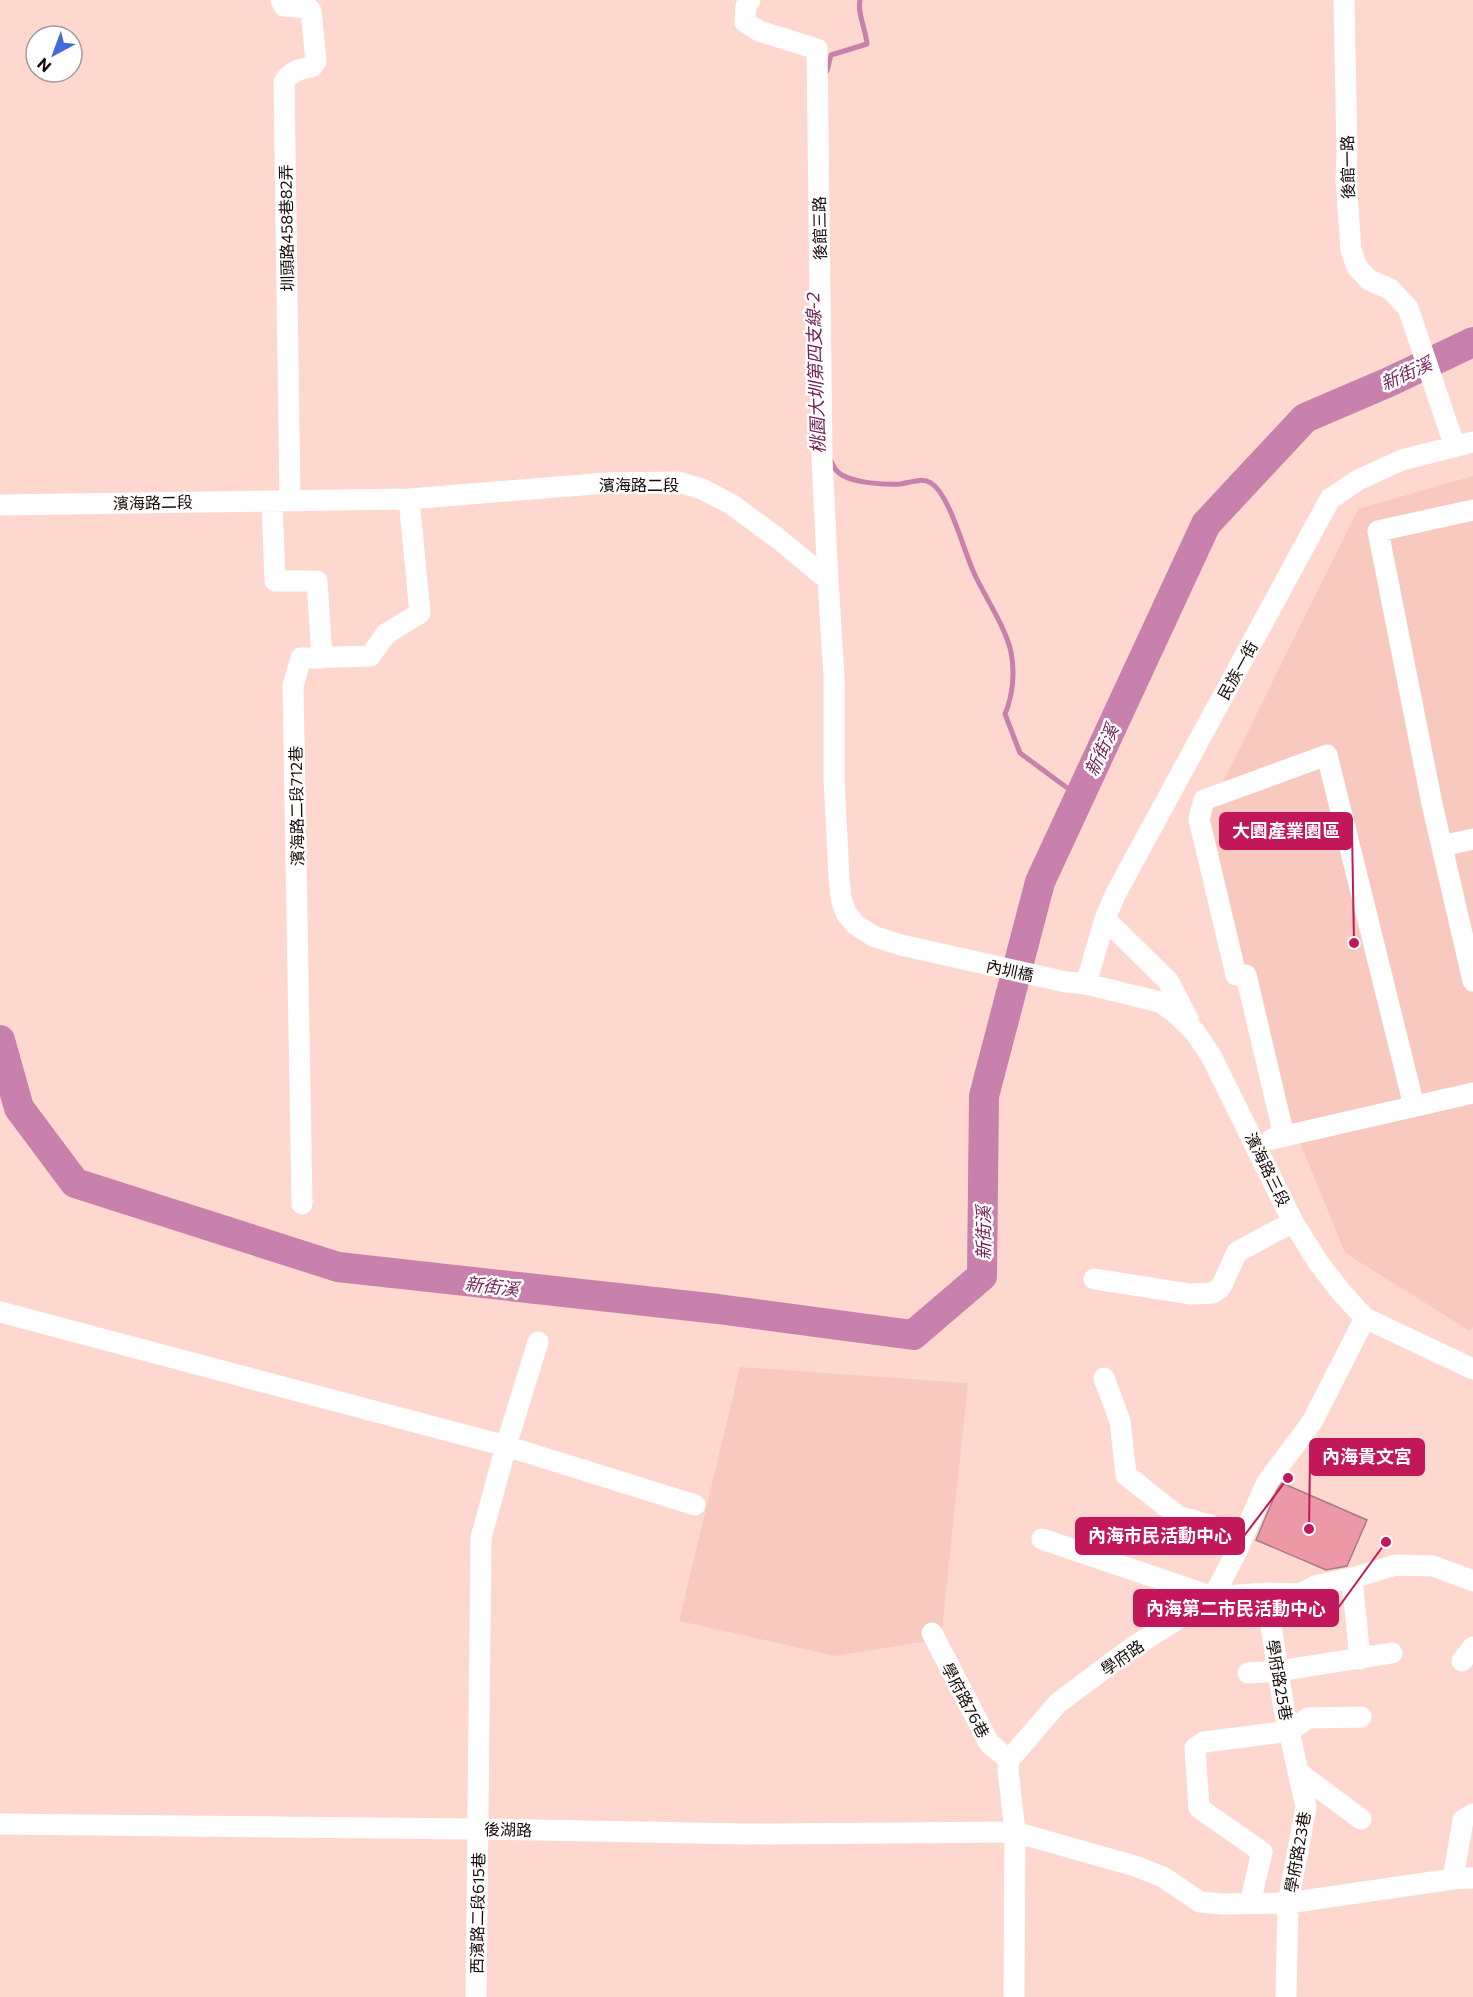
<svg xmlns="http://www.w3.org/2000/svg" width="1473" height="1997" font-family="Commissioner,'Noto Sans TC',sans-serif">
	<rect width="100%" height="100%" fill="#fed8cf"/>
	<path fill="#f8cabf" d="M1473,476V1327L1470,1331L1345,1253L1268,1064L1203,822L1358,509Z
		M740,1367L968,1383L941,1639L835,1656L679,1621Z"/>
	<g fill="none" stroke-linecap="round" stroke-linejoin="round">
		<path stroke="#c781ac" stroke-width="5" d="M827,71L831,55L867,44C866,30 857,13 860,0
			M831,461C833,466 836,472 842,475C855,483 885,485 900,484C910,483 921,477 931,483C950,495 964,552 974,573C985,597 1005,626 1011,652C1015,672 1013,695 1005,714L1020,753L1066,787"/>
		<path stroke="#c781ac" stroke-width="30" d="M0,1040L19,1108L75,1183L338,1267L718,1309L913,1335L982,1276L984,1096L1040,882L1206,524L1305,418L1389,382L1473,342"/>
	</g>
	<path fill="#ec98a7" stroke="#a37e84" stroke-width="1.5" d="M1282,1483L1367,1520L1347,1566L1326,1570L1256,1540L1277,1490Z"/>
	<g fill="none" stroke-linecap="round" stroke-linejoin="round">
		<path stroke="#fff" stroke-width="21" d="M281,0L284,6L308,8L311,11L316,61L312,67C300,69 291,71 284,82L290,500
			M750,0L746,6L745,22L759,31L817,49L822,458L828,580
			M1344,0L1347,152L1346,180L1351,250L1357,267L1369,280L1390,289L1408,308L1455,447
			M272,501L275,581H317L322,658
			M0,505L409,499L606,483L678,482L702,489L731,504L780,540L828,580L834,677V778L839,877L841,898L846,913L856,925L873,936L901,945L1066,982L1086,984L1160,1002L1174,1012L1195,1032L1211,1056L1293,1222L1318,1262L1341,1292L1365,1318L1473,1369
			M1473,510L1378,531L1432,804L1473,981
			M1442,846L1473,839
			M1105,919L1168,981L1188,1019
			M1086,984L1105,919L1115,895L1330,499L1358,480L1402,460L1473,442
			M1284,1136L1246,975H1236L1199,819L1204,800L1327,755L1414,1106
			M1272,1139L1473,1093
			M302,1204L293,686L301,658L370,656L386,634L420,613L409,499
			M1094,1279L1190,1294L1213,1293L1221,1287L1237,1252L1293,1222
			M0,1312L506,1446L695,1505
			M1104,1378L1120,1421L1126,1475L1178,1516L1210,1525L1236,1553
			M1042,1539L1213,1597L1266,1593L1300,1594L1318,1585L1352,1578L1396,1565L1433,1566L1473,1581
			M1352,1578L1360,1659
			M1266,1593L1284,1709L1306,1807L1288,1903L1286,1997
			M932,1633L989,1743L1009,1760
			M1462,1661L1473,1647
			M1248,1673L1279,1671L1392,1653
			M1299,1773L1361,1819
			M0,1824L478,1829L747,1834L1015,1832L1135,1866L1163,1877L1200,1902L1223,1904L1288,1903L1453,1879L1473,1878
			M1453,1879L1463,1820L1473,1814
			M1250,1903L1262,1852L1199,1808L1195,1748L1204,1742L1290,1731L1308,1718L1361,1717
			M476,1997L481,1538L506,1446L538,1342
			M1014,1997L1015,1832L1008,1770L1009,1760L1058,1703L1133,1647L1213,1597L1236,1553L1266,1484L1312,1422L1365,1318"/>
	</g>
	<g text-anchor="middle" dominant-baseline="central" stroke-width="5" stroke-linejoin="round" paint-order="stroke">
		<g font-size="16" fill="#170b08" stroke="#fff">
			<text transform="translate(1347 167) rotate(-91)">後館一路</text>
			<text transform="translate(286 228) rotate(-91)">圳頭路458巷82弄</text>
			<text transform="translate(819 228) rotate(-91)">後館三路</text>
			<text x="639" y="484">濱海路二段</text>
			<text transform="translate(153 502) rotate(-1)">濱海路二段</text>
			<text transform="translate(1237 670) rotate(-61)">民族一街</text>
			<text transform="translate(296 806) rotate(-91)">濱海路二段712巷</text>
			<text transform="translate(1010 970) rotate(12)">內圳橋</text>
			<text transform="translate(1268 1169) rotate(64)">濱海路三段</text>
			<text transform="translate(1122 1657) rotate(-35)">學府路</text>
			<text transform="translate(1280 1680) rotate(80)">學府路25巷</text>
			<text transform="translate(966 1700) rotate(62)">學府路76巷</text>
			<text transform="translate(508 1829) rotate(1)">後湖路</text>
			<text transform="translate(1297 1852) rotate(-80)">學府路23巷</text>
			<text transform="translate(477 1913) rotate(-89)">西濱路二段615巷</text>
		</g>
		<g font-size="18" font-style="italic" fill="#74215a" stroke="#fff">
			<text transform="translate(815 373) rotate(-92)">桃園大圳第四支線-2</text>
			<text transform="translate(1406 373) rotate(-24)">新街溪</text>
			<text transform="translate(1101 750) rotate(-65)">新街溪</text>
			<text transform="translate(983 1233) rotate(-90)">新街溪</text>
			<text transform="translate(492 1286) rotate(7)">新街溪</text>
		</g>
	</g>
	<path fill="none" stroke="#c2185b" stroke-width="2" d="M1354 943L1352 831M1309 1529L1310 1457M1288 1478L1244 1536M1386 1542L1338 1608"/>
	<g fill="#c2185b" stroke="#fff" stroke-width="2">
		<circle cx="1354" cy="943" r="6"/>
		<circle cx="1309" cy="1529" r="6"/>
		<circle cx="1288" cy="1478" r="6"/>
		<circle cx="1386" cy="1542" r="6"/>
	</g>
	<g fill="#c2185b" stroke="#c2185b" stroke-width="2">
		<rect x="1220" y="813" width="132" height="36" rx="6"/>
		<rect x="1310" y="1439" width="114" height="36" rx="6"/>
		<rect x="1076" y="1518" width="168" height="36" rx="6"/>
		<rect x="1134" y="1590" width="204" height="36" rx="6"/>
	</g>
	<g font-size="18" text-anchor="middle" font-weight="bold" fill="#fff">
		<text x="1286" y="837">大園產業園區</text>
		<text x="1367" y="1463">內海貴文宮</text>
		<text x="1160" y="1542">內海市民活動中心</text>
		<text x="1236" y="1615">內海第二市民活動中心</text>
	</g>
	<g transform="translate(54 54) rotate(221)"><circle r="28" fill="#ffffff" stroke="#a29d9c" stroke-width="1.5"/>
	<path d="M0-4.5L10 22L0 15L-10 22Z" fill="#436adc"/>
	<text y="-9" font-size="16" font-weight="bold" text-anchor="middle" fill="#170b08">N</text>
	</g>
</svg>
